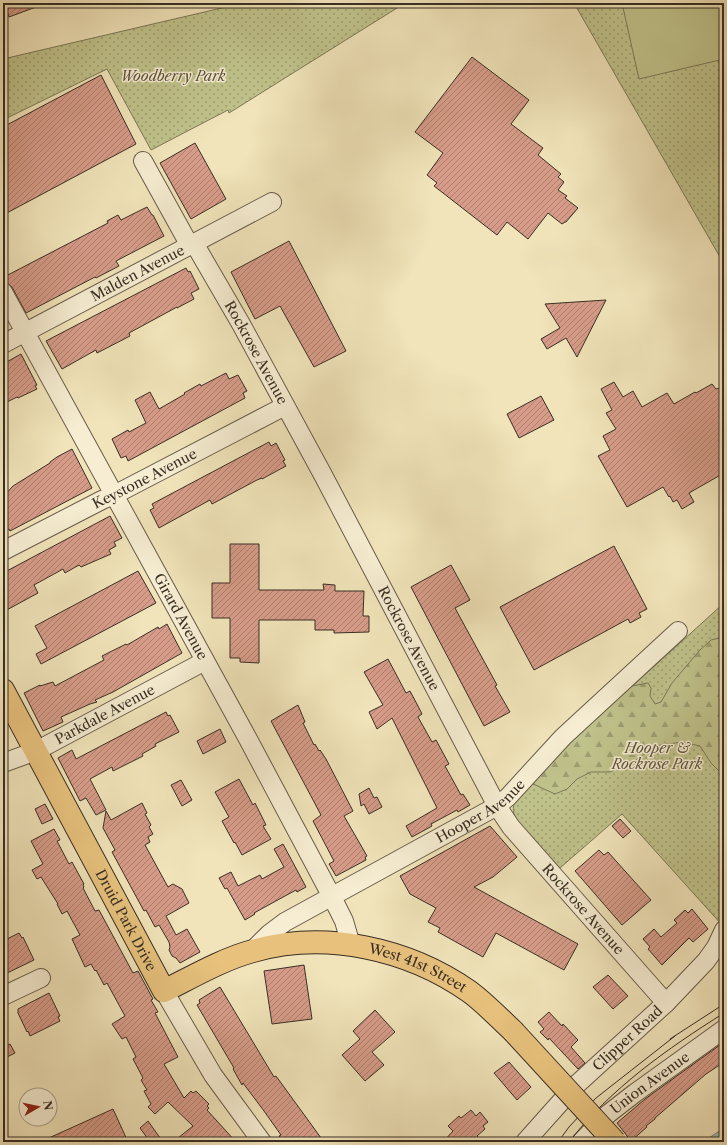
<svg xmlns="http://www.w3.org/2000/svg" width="727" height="1145" font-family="'Libre Caslon Text',serif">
	<defs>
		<pattern id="green-dots" width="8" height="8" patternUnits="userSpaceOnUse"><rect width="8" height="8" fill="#c0c28b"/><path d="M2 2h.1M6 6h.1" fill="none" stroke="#9d9e71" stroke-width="1.8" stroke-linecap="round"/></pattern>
		<pattern id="forest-firs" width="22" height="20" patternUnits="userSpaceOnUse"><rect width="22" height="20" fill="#c0c28b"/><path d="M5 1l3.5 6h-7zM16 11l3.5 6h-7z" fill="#9d9e71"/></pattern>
		<pattern id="water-rules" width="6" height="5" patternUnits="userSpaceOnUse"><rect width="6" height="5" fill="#9cbeb5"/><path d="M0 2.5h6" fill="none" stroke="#809b93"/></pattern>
		<pattern id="building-hatch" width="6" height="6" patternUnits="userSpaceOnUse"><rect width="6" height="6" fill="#d79c89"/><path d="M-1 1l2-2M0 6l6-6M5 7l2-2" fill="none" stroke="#af8070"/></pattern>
	</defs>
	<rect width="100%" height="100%" fill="#f1e4ba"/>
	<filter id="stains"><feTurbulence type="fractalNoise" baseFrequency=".005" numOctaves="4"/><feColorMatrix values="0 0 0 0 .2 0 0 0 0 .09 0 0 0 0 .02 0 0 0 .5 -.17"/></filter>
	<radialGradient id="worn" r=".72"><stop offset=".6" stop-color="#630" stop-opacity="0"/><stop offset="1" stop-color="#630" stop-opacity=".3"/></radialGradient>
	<path fill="url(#green-dots)" stroke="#7c7858" d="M243,3H405L229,113L228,110L151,150L107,69L3,120V59Z
		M574,3H724V264Z
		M724,603V918L722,925L622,814L560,868L518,822C514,815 512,811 514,803L564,748Z"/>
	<path fill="url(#forest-firs)" stroke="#7c7858" d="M724,637V776L711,763L700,746L682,742L655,746L635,761L610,772H591L577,779L567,789L555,794L531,783L564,748L632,686L648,683L651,688L650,696L655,704L661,702L672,683L700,650L711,640Z"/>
	<path fill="#c0c28b" stroke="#7c7858" d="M622,3H724V59L639,79Z"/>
	<path fill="url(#water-rules)" stroke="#74847b" d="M724,1128V1142H702H703Z"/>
	<path fill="url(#building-hatch)" stroke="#392e24" d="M4,3H44V4L9,17Z
		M472,57L529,100L511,124L543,148L538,155L561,174L558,177L564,182L558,190L567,196L565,198L578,208L566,222H565L562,224L548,213L528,239L507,222L497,235L434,186L437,183L427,175L443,153L415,132Z
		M101,75L136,144L3,215V127Z
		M195,143L226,199L191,219L160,163Z
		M147,207L152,215H153L164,236L116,261L119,266L96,278L95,277L26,313L12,287L7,283L4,277L108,223L107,221L118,215L121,220Z
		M289,241L346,351L314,367L280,306L255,319L231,272Z
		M186,268L188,272L190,271L199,289L191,293L194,299L177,308V307L129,333L130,336L97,353L96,350L62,369L46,341Z
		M606,300L577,357L566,338L547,349L541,339L560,328L545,304Z
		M21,354L37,385L35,386L37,389L18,398L17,397L3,404V364Z
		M226,373L229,379L238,375L247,391L243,393L245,398L128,461L126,456L121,458L112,439L128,430L129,432L146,423L135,400L150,392L159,409L185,394L184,393L200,384L201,386Z
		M614,382L623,397L633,391L642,407L667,393L674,404L695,392L696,393L712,384L716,389L720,388L724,395V473L689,493L694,502L682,509L677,500L673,502L670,496L669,497L663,487L627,507L598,456L610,450L603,436L616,429L606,413L612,410L601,389Z
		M541,396L554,420L519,438L507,414Z
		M269,442L271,446L276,443L285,460L283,461L286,466L262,479V478L257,480L212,504L210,500L159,528L150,510L154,508L152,504Z
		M72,449L92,488L10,531L9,529L3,532V497L13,486L50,463V462L57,457Z
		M110,516L122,538L114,542L116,546L109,550L111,554L81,567L79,565L65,573L63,569L34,585L38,593L3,612V573Z
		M230,544H259V590H324L323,584L335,585V591H364L363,616H369V632L334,633V630H315V620H259V663L240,662V658H230V618H212V583H230Z
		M614,546L647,609L639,613L641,617L630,623L628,619L534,670L500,607Z
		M451,565L470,600L455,608L497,685L495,686L510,712L484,726L411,587Z
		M138,571L156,603L41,664L36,654L47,648L35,626Z
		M167,624L182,653L113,692L95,700L97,702L90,704L61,717L63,722L43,731L24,693L40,685V686L53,682L55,686L104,660L102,656L126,644L127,645L158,627L159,629Z
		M388,659L406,693L410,691L418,706L422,714L418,717L432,742L436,740L449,764L445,766L461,795L463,794L470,805L458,812L457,810L431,824L432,826L412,837L406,826L437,808L392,718L377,729L369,712L383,705L364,672Z
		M298,705L305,722L303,723L314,745L315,744L319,751L320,750L326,759L353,811L344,816L367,856L365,857L366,860L336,876L329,864L334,861L313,821L321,815L271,721Z
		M166,712L168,716L170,715L179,732L155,744L156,746L142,754L143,756L113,771L112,767L90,779L106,810L96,815L86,798L80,801L58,758L72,750L76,759Z
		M220,729L226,742L203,754L197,741Z
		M239,779L253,805L255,803L266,825L263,826L271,839L242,855L235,842L234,843L222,821L229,817L215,792Z
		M181,780L192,800L182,806L171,785Z
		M369,788L374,798L377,797L382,807L369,814L364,804L361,806L359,794Z
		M142,803L147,813L145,814L151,825L149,827L153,834L148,837L150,842L145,845L168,887L173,884L182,889L189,903L166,916L176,935L187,929L200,952L180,963L176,958L172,956L169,950L170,947L169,942L159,925L155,927L146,910L144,911L112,852L115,850L103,828L106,811L111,820Z
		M45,804L53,819L42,824L35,809Z
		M620,819L631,831L623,838L612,826Z
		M490,826L517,857L493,877L474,887L578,944L564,970L496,933L483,957L438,932L440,928L428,922L436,908L410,894L400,876Z
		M54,829L60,840L57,841L69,864L72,862L84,884L83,885L84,887L83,888L95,911L99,910L133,973L138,971L153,999L151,1000L158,1012L155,1013L178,1057L164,1064L184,1098L191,1091L193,1093L196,1091L209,1104L207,1106L209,1108L207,1110L236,1142H173L193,1126L168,1102L155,1114L148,1107L151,1104L144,1091L147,1090L141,1080L143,1078L133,1059L136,1057L126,1037L122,1039L112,1024L125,1016L107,983L104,985L96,970L95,971L91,964L85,967L72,939L80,935L67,911L62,914L57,904H58L41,877L37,879L32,870L43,864L31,841Z
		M283,844L306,887L297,892L296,890L274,902L254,913L255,914L245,920L227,888L225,889L219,878L231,872L238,886L260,875L262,879L284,867L274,849Z
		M599,850L604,855L608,852L651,900L622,925L575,871Z
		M692,909L708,929L693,942L689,938L662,965L648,949L650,947L643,939L654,929L661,937L677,923L674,920L685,910L688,913Z
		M19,933L22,938L23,937L34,960L3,975V941Z
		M304,965L312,1019L272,1024L264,971Z
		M608,975L628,996L613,1009L593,987Z
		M220,987L274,1077L276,1076L324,1142H284L279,1136L281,1135L264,1111L243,1083L242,1085L233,1069L234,1068L197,1005L200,1003L199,1000Z
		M49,993L60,1016L58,1017L60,1021L30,1036L28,1031L27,1032L18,1013V1009Z
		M375,1010L395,1032L372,1052L384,1065L365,1081L342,1055L360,1039L353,1031Z
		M549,1012L562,1026L563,1024L578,1040L571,1047L585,1063L578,1069L549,1038L548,1040L540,1032L544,1029L538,1022Z
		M724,1042V1062L706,1074L655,1118V1119L646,1126L647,1127L631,1141L617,1123L645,1099Z
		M10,1044L15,1053L3,1059V1048Z
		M509,1062L531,1087L517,1100L494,1073Z
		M113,1109L128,1142H40Z
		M471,1110L476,1116L480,1112L488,1122L483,1126L485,1129L477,1136L482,1142H443L453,1131L448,1126L459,1116L461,1118Z
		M148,1121L163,1142H150L140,1128Z"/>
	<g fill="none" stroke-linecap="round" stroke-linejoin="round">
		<defs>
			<g id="minor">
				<path d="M143,161L190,246"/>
				<path id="s1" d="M194,243L241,324L323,475L497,806L511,827L666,1003"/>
				<path id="s2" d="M3,292L248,739L332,897L344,921L351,945"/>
				<path id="s3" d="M3,344L272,202"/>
				<path id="s4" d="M3,551L102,500L114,495L285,406"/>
				<path id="s5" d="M3,763L36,751L205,661"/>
				<path id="s6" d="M252,951L269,934L285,922L497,806L508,797L563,737L678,631"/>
				<path d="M164,991L213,1075L262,1142"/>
				<path d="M3,996L41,978"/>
				<path id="s7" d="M525,1142L575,1086L666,1003L706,961L716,947L724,930"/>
				<path id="s8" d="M581,1142L608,1114L635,1093L724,1029"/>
			</g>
			<g id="major">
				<path id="s9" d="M3,690L164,991C192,977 223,959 253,951C326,930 409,949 470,992C486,1004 499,1018 513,1031"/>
			</g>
		</defs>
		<use href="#minor" stroke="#675c4a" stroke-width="20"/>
		<use href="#major" stroke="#392e24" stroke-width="24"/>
		<use href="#minor" stroke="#f6edd2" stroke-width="18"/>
		<use href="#major" stroke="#e8c27d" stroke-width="22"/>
		<path stroke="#392e24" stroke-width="1" d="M670,1039L724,1004
			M558,1142L569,1127L596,1098L675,1036
			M569,1142C611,1088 667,1049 724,1013"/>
		<defs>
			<path id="major-bridge" d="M513,1031L615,1142"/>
		</defs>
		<use href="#major-bridge" stroke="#392e24" stroke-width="24" stroke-linecap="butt"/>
		<use href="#major-bridge" stroke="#e8c27d" stroke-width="22"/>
	</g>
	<g text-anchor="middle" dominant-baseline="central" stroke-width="3" stroke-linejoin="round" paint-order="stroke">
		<g font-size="14" font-style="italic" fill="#5b533e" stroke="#f6edd2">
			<text x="173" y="76">Woodberry Park</text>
			<text x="657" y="748">Hooper &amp;<tspan x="657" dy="16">Rockrose Park</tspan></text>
		</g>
		<g font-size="14" fill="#392e24" stroke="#f6edd2">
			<text stroke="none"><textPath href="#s3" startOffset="152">Malden Avenue</textPath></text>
			<text stroke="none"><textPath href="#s1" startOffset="126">Rockrose Avenue</textPath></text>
			<text stroke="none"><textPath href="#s4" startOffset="159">Keystone Avenue</textPath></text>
			<text stroke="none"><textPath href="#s2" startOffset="370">Girard Avenue</textPath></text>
			<text stroke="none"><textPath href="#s1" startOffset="450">Rockrose Avenue</textPath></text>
			<text stroke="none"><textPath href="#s5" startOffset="113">Parkdale Avenue</textPath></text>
			<text stroke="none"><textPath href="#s6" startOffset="269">Hooper Avenue</textPath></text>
			<text stroke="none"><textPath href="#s1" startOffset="774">Rockrose Avenue</textPath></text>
			<text stroke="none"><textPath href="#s9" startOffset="261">Druid Park Drive</textPath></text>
			<text stroke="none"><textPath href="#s9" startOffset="609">West 41st Street</textPath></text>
			<text stroke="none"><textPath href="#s7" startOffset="146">Clipper Road</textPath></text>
			<text stroke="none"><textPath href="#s8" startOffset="91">Union Avenue</textPath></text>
		</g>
	</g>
	<rect width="727" height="1145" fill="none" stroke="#f1e4ba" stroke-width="16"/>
	<rect x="4" y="4" width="719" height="1137" fill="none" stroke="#392e24" stroke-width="2"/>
	<rect x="8" y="8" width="711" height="1129" fill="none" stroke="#392e24"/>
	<g transform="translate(38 1107) rotate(81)"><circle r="19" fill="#f6edd2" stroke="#aaa18c"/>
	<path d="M0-3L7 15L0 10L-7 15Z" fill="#8f2418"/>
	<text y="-6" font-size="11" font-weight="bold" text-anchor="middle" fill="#392e24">N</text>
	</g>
	<rect width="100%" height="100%" filter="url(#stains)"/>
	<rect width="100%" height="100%" fill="url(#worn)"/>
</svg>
